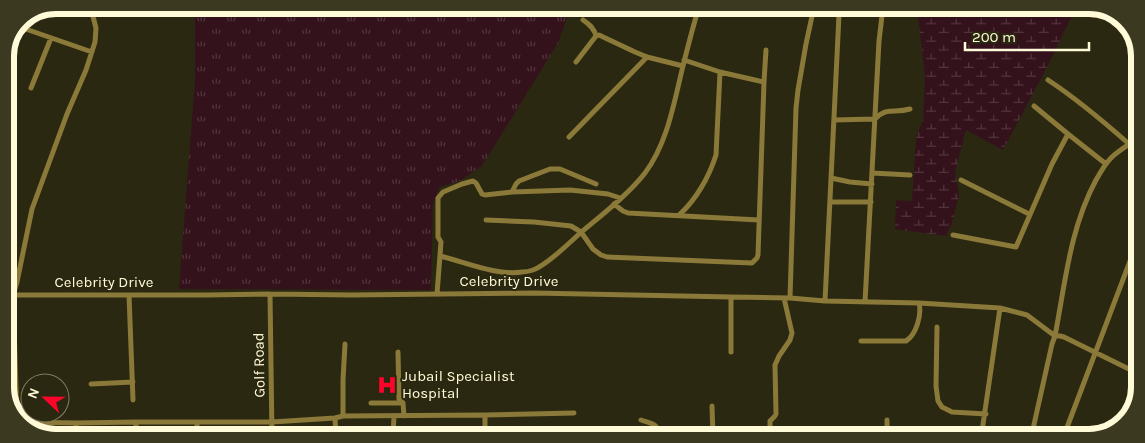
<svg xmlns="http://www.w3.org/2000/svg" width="1145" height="443" font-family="Karla,sans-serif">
	<defs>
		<pattern id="grass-tufts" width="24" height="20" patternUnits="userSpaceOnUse" patternTransform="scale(1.25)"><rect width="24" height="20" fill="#34121c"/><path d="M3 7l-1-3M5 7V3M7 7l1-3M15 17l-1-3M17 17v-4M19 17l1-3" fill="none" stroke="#52353c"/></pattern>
		<pattern id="wetland-marsh" width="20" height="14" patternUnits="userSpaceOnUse" patternTransform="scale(1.25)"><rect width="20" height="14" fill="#34121c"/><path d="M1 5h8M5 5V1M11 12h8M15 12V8" fill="none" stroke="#52353c"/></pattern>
	</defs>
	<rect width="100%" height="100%" fill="#2a2810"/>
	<path fill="url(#grass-tufts)" d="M195,5L571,6L558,43L482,166L460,181L440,187L433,203L431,290L179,289L195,80Z"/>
	<path fill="url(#wetland-marsh)" d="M917,7L1073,8L1075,10L1044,73L1003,150L966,130L955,172L959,195L952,223L946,236L895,229L896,200L912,201L916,138L923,120L925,77Z"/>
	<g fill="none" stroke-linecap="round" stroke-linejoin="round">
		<path stroke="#8a7939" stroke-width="5" d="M649,7L656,9L680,7H699
			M821,7L840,11
			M583,20C589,24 594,28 596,36
			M17,26L92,52
			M684,60L720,72L764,82
			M576,62L596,36L599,35L635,52L647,57L683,66
			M1048,80C1077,99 1103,121 1129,144
			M31,88L51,38
			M1034,106L1068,134
			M834,120L875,119C888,106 894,114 910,109
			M569,137L647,57
			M872,173L910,175
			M831,178L850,182L872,184
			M961,180L1029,214
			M512,192L516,184L519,181L550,169H560L596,184
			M830,202H871
			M614,204L623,211L628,213L759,220
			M679,215C696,200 709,177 716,155L720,72
			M486,220L534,222L571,226L581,232L593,249L601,255L607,257L752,263L757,258L758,255L764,82L766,50
			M953,235L1016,247L1052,164L1068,134L1106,164
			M440,256C465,262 497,276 522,272C526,272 530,271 533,270C547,265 567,245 578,235C599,217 628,195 645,173C668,142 674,102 683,66C688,46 693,26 699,7
			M270,294L272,436
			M437,294L441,242L438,237V198L443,192L462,184L473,181L476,183L482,194L485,195L512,192L570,190L608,194L620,198
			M5,295H207L270,294L352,295L534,293L731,297L790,298L825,301L919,303C922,315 916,335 906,341H861
			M129,295L133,400
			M790,298L796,108L798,90L806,44L814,7
			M825,301L839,15L842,7
			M865,302L879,41L883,7
			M919,303L1000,308L1027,315L1055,336H1060L1064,337L1137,373
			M937,327L936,386L938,401L942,407L952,412L986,414
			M398,352L399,399L403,403L404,416
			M731,352V297
			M91,384L133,382
			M371,403H403
			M712,406L713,437
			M485,415V436
			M343,416V380L345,344
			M335,418L336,436
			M17,419L13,295L17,282L32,209L67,114L86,70L95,42L96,28L90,5
			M641,420C653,424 658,423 659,437
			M20,422L76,423
			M136,422V435
			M197,422V436
			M1117,429L1137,378
			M76,435V423L136,422H272L335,418L343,416L485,415L574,413
			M393,436L394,416
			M770,437V421L775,416L776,414L775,365L779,356L790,340L792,333L784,298
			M887,437V420
			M981,438L1000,308
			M1031,438L1052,344L1055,336C1065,284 1070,228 1096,180C1100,173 1105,164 1111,158C1119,150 1130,144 1139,138
			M1063,438L1138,240"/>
	</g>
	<defs>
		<symbol id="hospital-bare" viewBox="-9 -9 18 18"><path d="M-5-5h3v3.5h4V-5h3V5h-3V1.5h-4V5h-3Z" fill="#ff042a" stroke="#2a2810" stroke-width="2.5" paint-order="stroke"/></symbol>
	</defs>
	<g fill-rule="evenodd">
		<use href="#hospital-bare" x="373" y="371" width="28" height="28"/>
	</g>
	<g text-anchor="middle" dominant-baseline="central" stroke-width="4" stroke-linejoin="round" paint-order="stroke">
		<g font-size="15" fill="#fffad8" stroke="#2a2810">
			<text x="509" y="281">Celebrity Drive</text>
			<text x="104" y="282">Celebrity Drive</text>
			<text transform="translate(259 365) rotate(-91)">Golf Road</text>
		</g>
		<g font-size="15" fill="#fffad8" stroke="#2a2810" text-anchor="start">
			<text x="402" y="376">Jubail Specialist<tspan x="402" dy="17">Hospital</tspan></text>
		</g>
	</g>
	<path d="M0 0H1145V443H0ZM56 14H1089A42 42 0 0 1 1131 56V387A42 42 0 0 1 1089 429H56A42 42 0 0 1 14 387V56A42 42 0 0 1 56 14Z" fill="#3b3920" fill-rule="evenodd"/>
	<path fill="none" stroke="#fffad8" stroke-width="6" d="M56 14H1089A42 42 0 0 1 1131 56V387A42 42 0 0 1 1089 429H56A42 42 0 0 1 14 387V56A42 42 0 0 1 56 14Z"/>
	<g transform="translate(45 398) rotate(292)"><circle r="24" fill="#2a2810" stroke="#7f7c60"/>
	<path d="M0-4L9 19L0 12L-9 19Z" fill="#ff042a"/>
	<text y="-8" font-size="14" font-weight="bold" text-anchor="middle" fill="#fffad8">N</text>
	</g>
	<path d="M965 42v8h124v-8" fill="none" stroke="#fffad8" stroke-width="2.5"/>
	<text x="972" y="42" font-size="15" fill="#fffad8" stroke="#2a2810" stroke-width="4" paint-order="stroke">200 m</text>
</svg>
